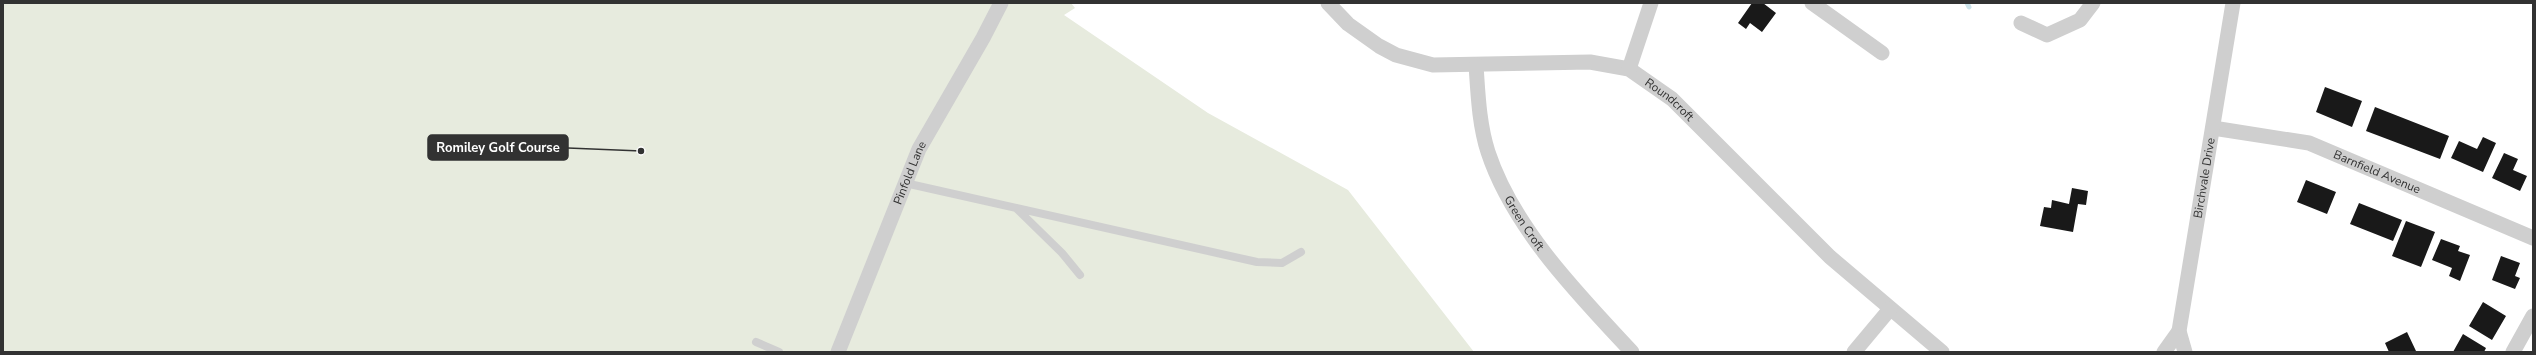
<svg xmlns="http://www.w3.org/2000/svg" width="2536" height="355" font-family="'Nunito Sans',sans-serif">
	<rect width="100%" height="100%" fill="#fff"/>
	<path fill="#e7ebde" d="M3,3H1071L1075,8L1064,15L1208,113L1348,190L1474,352H3Z"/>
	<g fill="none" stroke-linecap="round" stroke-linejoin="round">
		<path stroke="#cce3ea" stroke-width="5" d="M1967,3L1969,7"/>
	</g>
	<path fill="#191919" d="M1752,3H1763L1776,13L1762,32L1750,23L1746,29L1738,23Z
		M2325,87L2362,101L2352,127L2316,112Z
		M2375,107L2449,136L2440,159L2366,131Z
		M2483,137L2496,143L2483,172L2451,158L2459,141L2477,149Z
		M2504,153L2518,159L2513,170L2527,176L2520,191L2492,178Z
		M2306,180L2336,192L2327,214L2297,202Z
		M2072,188L2088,191L2086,205L2078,204L2073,232L2040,226L2044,207L2051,208L2052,200L2069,204Z
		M2359,203L2402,220L2393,241L2350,224Z
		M2406,221L2435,232L2421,267L2392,256Z
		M2441,239L2460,246L2458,251L2470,255L2460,281L2449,276L2452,268L2432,260Z
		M2501,256L2520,263L2515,276L2520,278L2515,289L2492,280Z
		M2483,302L2506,316L2492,340L2469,326Z
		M2407,332L2416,351L2389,352L2385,343Z
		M2463,334L2486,348L2484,352H2453Z"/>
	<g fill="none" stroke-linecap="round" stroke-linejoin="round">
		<path stroke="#cfcfcf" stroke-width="8" d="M905,183L1257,262L1282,263L1301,252
			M1017,209L1062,253L1080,275
			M756,342L779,352"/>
		<g stroke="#cfcfcf" stroke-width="15">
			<path id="s1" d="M1328,3L1348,24L1379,46L1396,55L1433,65L1590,62L1629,69L1672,99L1830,257L1942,352"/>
			<path d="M1812,3L1882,53"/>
			<path d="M2021,23L2047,35L2080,20L2093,3"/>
			<path id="s2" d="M1476,65C1478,94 1479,124 1488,152C1513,228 1578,294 1632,352"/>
			<path d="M1629,69L1651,3"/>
			<path id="s3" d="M2213,128L2309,143L2533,238"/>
			<path id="s4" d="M838,352L919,149L983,38L1001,3"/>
			<path d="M1854,352L1890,309"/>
			<path d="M2164,352L2179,331"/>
			<path id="s5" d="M2185,352L2179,331L2233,3"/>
			<path d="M2513,352L2533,316"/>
		</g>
	</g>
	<g text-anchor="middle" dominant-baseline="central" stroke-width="4" stroke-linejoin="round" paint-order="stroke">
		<g font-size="12" fill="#323232" stroke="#fff">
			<text stroke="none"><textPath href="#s1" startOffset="372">Roundcroft</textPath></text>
			<text stroke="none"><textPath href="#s3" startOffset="171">Barnfield Avenue</textPath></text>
			<text stroke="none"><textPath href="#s4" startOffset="193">Pinfold Lane</textPath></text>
			<text stroke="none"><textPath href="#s5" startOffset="177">Birchvale Drive</textPath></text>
			<text stroke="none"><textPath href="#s2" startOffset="168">Green Croft</textPath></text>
		</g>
	</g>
	<path fill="none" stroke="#323232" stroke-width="1.5" d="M641 151L568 148"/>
	<circle fill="#323232" stroke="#fff" stroke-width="1.5" cx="641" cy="151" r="4"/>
	<rect fill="#323232" stroke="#323232" stroke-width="1.5" x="428" y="135" width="140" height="25" rx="4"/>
	<g font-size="13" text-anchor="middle" font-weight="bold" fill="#fff">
		<text x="498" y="152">Romiley Golf Course</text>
	</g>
	<rect width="2536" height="355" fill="none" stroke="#323232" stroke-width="8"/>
</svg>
